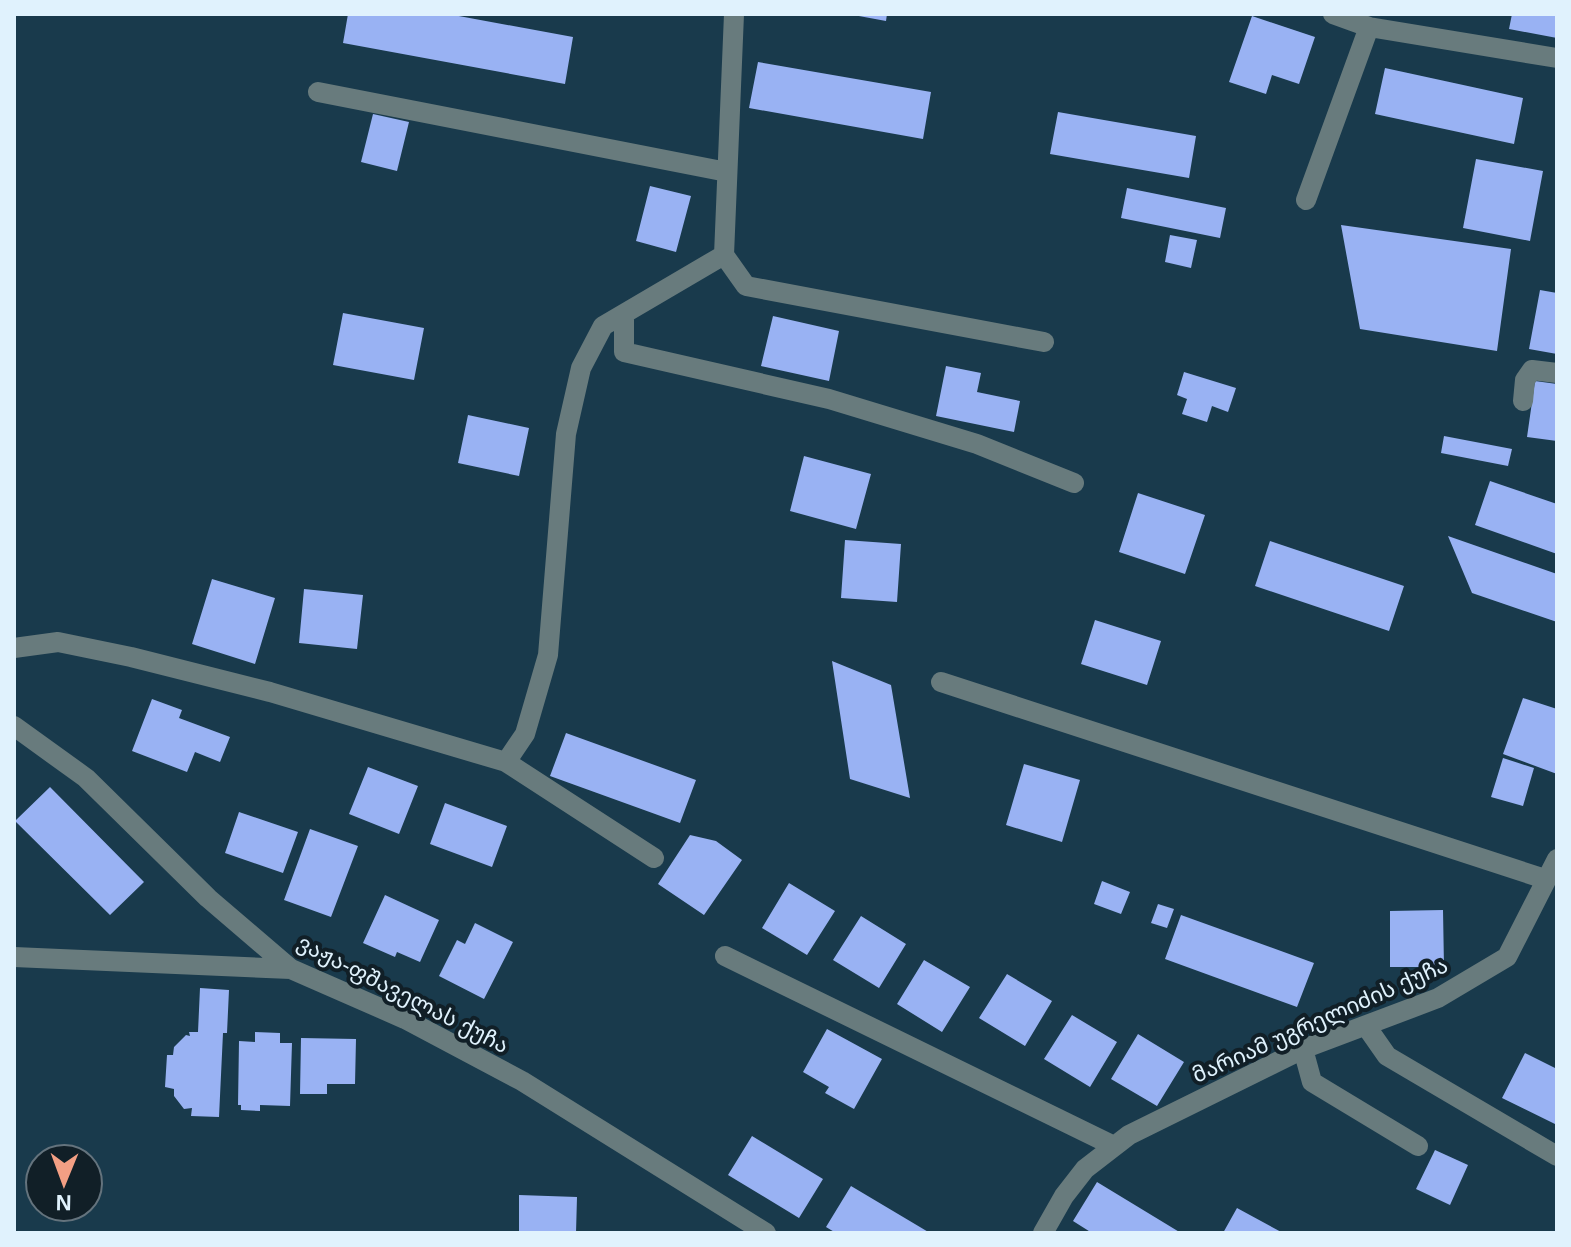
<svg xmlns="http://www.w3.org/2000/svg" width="1571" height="1247" font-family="Arial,'Noto Sans Georgian',sans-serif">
	<rect width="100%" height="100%" fill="#193a4c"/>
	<path fill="#99b2f3" d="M348,14H448L573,37L565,84L343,43Z
		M848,14H887L886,21Z
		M1512,14H1557V38L1509,29Z
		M1252,16L1315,37L1299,84L1272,75L1266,94L1229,82Z
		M758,62L931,92L923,139L749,108Z
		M1385,68L1523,98L1514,144L1375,114Z
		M1058,112L1196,136L1189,178L1050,154Z
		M373,114L409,122L397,171L361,162Z
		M1476,159L1543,171L1530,241L1463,228Z
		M650,186L691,196L676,252L636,241Z
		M1127,188L1226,208L1220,238L1121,218Z
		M1341,225L1511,249L1497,351L1360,329Z
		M1170,235L1197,240L1191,268L1165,262Z
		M1540,290L1557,293V354L1529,349Z
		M343,313L424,328L414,380L333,365Z
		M773,316L839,331L829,381L761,366Z
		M946,366L981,373L977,392L1020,401L1014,432L936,416Z
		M1184,372L1236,388L1228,412L1212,406L1207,422L1182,414L1187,399L1177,395Z
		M1535,381L1557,384V441L1527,437Z
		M468,415L529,428L519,476L458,463Z
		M1444,436L1512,449L1508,466L1441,453Z
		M804,456L871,474L856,529L790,511Z
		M1490,481L1557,504V554L1475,525Z
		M1138,493L1205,515L1185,574L1119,552Z
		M1448,536L1557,574V622L1472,593Z
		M845,540L901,544L897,602L841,598Z
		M1270,541L1404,586L1389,631L1255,586Z
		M212,579L275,598L255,664L192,644Z
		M304,589L363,595L357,649L299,643Z
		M1095,620L1161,641L1147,685L1081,664Z
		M832,661L891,685L910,798L850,779Z
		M1523,698L1557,709V774L1503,754Z
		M152,699L182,710L179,718L230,737L220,762L195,752L187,772L132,751Z
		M566,733L696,780L680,823L550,776Z
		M1503,758L1534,768L1523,806L1491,797Z
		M1024,764L1080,780L1062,842L1006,825Z
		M368,767L418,786L399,834L349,814Z
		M50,787L144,882L110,915L15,821Z
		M445,803L507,826L492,867L430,844Z
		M239,812L298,832L283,873L225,853Z
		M310,829L358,846L331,917L284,900Z
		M690,835L716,841L742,860L704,915L658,884Z
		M1102,881L1130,892L1121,914L1094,904Z
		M789,883L835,911L807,955L762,928Z
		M385,895L439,920L420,962L397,952L395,957L363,943Z
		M1158,904L1174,909L1167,928L1151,923Z
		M1443,910L1444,967H1390V911Z
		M1181,915L1314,963L1297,1007L1165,959Z
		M861,916L906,944L879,988L833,960Z
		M475,923L513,942L484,999L439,976L457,940L465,944Z
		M924,960L970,987L942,1032L897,1004Z
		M1007,974L1052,1001L1025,1046L979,1018Z
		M200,988L229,990L227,1033H223L219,1117L191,1116L192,1108L184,1109L174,1096V1089L165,1087L167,1055H173L174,1047L186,1035L190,1036L189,1032H198Z
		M1072,1015L1117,1042L1090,1087L1044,1059Z
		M827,1029L882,1059L854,1109L825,1093L829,1087L803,1072Z
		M255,1032L280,1033V1043H292L290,1106L260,1105V1111L241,1110V1105H238L239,1041L255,1042Z
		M1138,1034L1184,1062L1157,1106L1111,1079Z
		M301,1038L356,1039L355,1084H327V1094H300Z
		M1525,1053L1557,1069V1125L1502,1098Z
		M752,1136L823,1179L799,1218L728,1175Z
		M1435,1150L1468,1165L1450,1205L1416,1189Z
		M1097,1182L1181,1233H1092L1073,1221Z
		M851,1186L930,1233H836L826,1227Z
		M519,1195L577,1197L576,1233H519Z
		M1237,1208L1283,1233H1223Z"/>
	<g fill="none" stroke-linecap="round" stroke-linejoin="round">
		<path stroke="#687b7d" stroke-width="20" d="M1333,14L1369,27L1557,58
			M318,92L727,172
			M1306,200L1369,27
			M724,255L746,286L1044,342
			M624,314V352L829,399L977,444L1074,483
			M1523,401L1525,380L1532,370L1557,373
			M14,648L58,642L131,657L270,692L506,762L654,858
			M941,682L1545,879
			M14,726L86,778L208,898L291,969L405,1019L522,1081L766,1233
			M506,762L525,734L548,655L566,434L581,368L603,326L724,255L734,14
			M725,956L1114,1146
			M14,957L291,969
			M1366,1026L1387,1056L1557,1156
			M1303,1049L1312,1082L1418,1146
			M1043,1233L1064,1196L1085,1169L1129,1135L1303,1049L1438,998L1507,957L1557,859"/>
	</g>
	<g text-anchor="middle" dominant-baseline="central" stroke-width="8" stroke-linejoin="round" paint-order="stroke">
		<g font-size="22" fill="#e0f2fd" stroke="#111f27">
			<text transform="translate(403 994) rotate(27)">ვაჟა-ფშაველას ქუჩა</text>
			<text transform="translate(1320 1020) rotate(-24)">მარიამ უგრელიძის ქუჩა</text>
		</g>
	</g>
	<rect width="1571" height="1247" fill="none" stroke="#e0f2fd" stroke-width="32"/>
	<g transform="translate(64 1183) rotate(181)"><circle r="38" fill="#111f27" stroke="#64737d" stroke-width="2"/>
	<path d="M0-6L14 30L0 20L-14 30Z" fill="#f39f84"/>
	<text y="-12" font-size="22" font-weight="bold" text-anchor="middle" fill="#e0f2fd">N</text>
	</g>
</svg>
